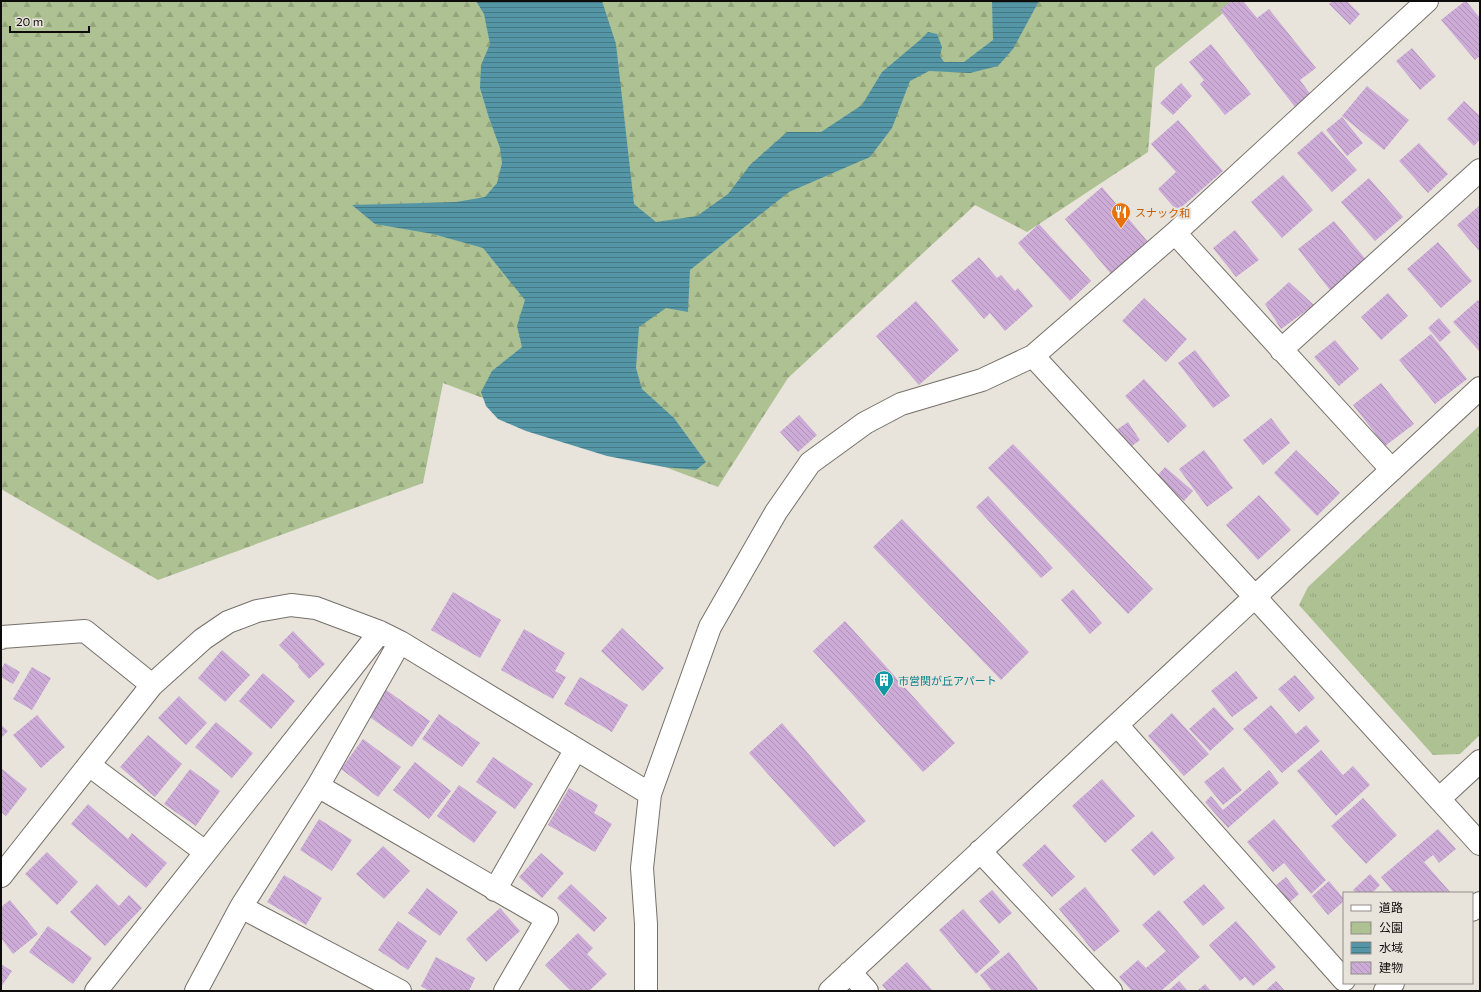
<svg xmlns="http://www.w3.org/2000/svg" width="1481" height="992" font-family="Commissioner,'Noto Sans JP',sans-serif">
	<defs>
		<pattern id="forest-firs" width="22" height="20" patternUnits="userSpaceOnUse"><rect width="22" height="20" fill="#adc192"/><path d="M5 1l3.5 6h-7zM16 11l3.5 6h-7z" fill="#94a57d"/></pattern>
		<pattern id="park-tufts" width="24" height="20" patternUnits="userSpaceOnUse"><rect width="24" height="20" fill="#adc192"/><path d="M3 7l-1-3M5 7V3M7 7l1-3M15 17l-1-3M17 17v-4M19 17l1-3" fill="none" stroke="#94a57d"/></pattern>
		<pattern id="water-rules" width="6" height="5" patternUnits="userSpaceOnUse"><rect width="6" height="5" fill="#5596a6"/><path d="M0 2.5h6" fill="none" stroke="#457985"/></pattern>
		<pattern id="building-back-hatch" width="6" height="6" patternUnits="userSpaceOnUse"><rect width="6" height="6" fill="#ccabd7"/><path d="M-1 5l2 2M0 0l6 6M5-1l2 2" fill="none" stroke="#ae92b7"/></pattern>
	</defs>
	<rect width="100%" height="100%" fill="#e8e3db"/>
	<path fill="url(#forest-firs)" d="M1,1H1238L1155,68L1148,152L1027,232L975,205L788,378L718,487L443,383L423,483L158,580L1,489Z"/>
	<path fill="url(#park-tufts)" d="M1480,425V735L1460,754L1433,755L1299,605L1308,587Z"/>
	<path fill="url(#water-rules)" d="M476,1H602L616,44L634,204L656,222L697,216L728,194L750,165L787,132H821L862,105L882,72L920,40L928,32L937,34L942,47L940,56L944,62H964L993,40L992,1H1039L1013,49L998,66L970,73L929,71L910,81L892,128L870,157L789,192L690,270L688,312L666,308L639,327L636,368L642,389L674,418L706,462L696,470L664,467L607,456L526,431L498,419L486,406L481,392L492,371L522,347L517,326L525,300L483,248L433,234L375,224L352,205L456,202L485,197L497,183L502,163L500,148L489,118L480,88L481,65L490,44L484,14Z"/>
	<path fill="url(#building-back-hatch)" d="M1231,1H1243L1257,18L1269,9L1316,68L1300,80L1311,95L1295,107L1220,10Z
		M1332,1H1347L1360,14L1350,25L1329,4Z
		M1465,1H1466L1480,18V56L1475,60L1441,20Z
		M1211,44L1251,94L1225,115L1200,84L1204,80L1189,62Z
		M1412,48L1436,76L1420,90L1396,61Z
		M1181,83L1192,96L1173,115L1160,103Z
		M1367,86L1409,120L1384,150L1342,116Z
		M1464,101L1480,116V139L1474,146L1447,119Z
		M1342,117L1363,143L1347,156L1326,130Z
		M1178,120L1223,171L1177,211L1158,189L1176,172L1151,144Z
		M1322,131L1357,170L1332,192L1297,153Z
		M1419,143L1448,174L1428,193L1399,161Z
		M1283,175L1313,210L1282,238L1251,202Z
		M1369,178L1403,217L1375,241L1341,202Z
		M1102,187L1154,249L1116,280L1065,219Z
		M1480,205V252L1457,225Z
		M1334,221L1367,261L1330,290L1298,249Z
		M1039,224L1091,281L1070,301L1018,243Z
		M1235,230L1259,260L1236,277L1213,248Z
		M1438,242L1472,281L1441,308L1407,269Z
		M979,257L997,278L1001,275L1015,291L1018,288L1033,306L1005,331L990,313L984,319L951,281Z
		M1289,282L1314,305L1281,329L1265,304Z
		M1388,293L1408,316L1381,340L1361,317Z
		M1144,298L1187,339L1166,362L1122,321Z
		M1478,300L1480,303V352L1453,322Z
		M916,301L959,350L919,385L876,336Z
		M1439,318L1451,332L1440,342L1428,328Z
		M1431,334L1467,379L1435,404L1399,360Z
		M1335,340L1359,369L1339,386L1314,357Z
		M1195,350L1230,396L1213,408L1178,363Z
		M1144,379L1187,426L1168,443L1125,396Z
		M1381,383L1414,424L1385,446L1353,405Z
		M799,415L817,435L798,452L780,432Z
		M1271,418L1290,443L1263,465L1243,440Z
		M1128,422L1140,440L1128,449L1115,431Z
		M1013,444L1153,589L1128,614L988,468Z
		M1204,450L1233,488L1207,507L1179,469Z
		M1296,450L1340,493L1317,516L1274,473Z
		M1165,467L1193,491L1184,501L1156,477Z
		M1259,495L1291,530L1258,560L1226,525Z
		M988,496L1053,568L1041,578L976,507Z
		M902,519L1029,652L1001,680L873,547Z
		M1073,589L1102,623L1090,634L1061,600Z
		M453,592L501,620L480,658L431,630Z
		M845,621L955,743L923,772L813,651Z
		M622,628L664,668L643,691L601,651Z
		M524,629L565,653L555,671L566,677L553,699L501,670Z
		M293,631L325,664L309,679L298,667L299,665L279,645Z
		M222,650L250,675L225,702L198,678Z
		M5,663L20,672L13,684L1,677V669Z
		M32,667L51,678L32,710L13,699Z
		M1236,671L1258,698L1232,717L1211,691Z
		M263,673L295,701L271,729L239,701Z
		M1295,675L1315,698L1299,712L1278,689Z
		M580,677L628,705L612,732L564,704Z
		M382,687L430,721L412,747L364,713Z
		M179,696L207,723L186,745L158,718Z
		M1271,705L1296,734L1306,725L1320,741L1282,773L1243,729Z
		M1214,707L1234,729L1210,751L1189,729Z
		M1172,713L1209,754L1184,776L1148,736Z
		M439,714L480,743L462,767L422,739Z
		M37,715L65,747L41,768L13,735Z
		M216,722L253,753L232,778L195,747Z
		M782,723L866,821L834,847L749,753Z
		M1,725L8,731L1,738Z
		M148,735L182,764L155,797L120,767Z
		M363,739L401,767L378,797L341,769Z
		M1321,750L1343,775L1353,766L1370,785L1336,816L1297,771Z
		M493,757L533,784L515,809L476,782Z
		M415,762L451,791L429,819L393,790Z
		M1223,767L1242,790L1223,805L1204,782Z
		M1,768L27,789L6,816L1,812Z
		M190,769L220,791L196,826L164,804Z
		M1269,770L1279,783L1228,828L1205,802L1211,796L1223,810Z
		M1102,779L1135,816L1105,843L1072,806Z
		M459,785L497,812L474,843L437,816Z
		M569,788L598,805L594,813L612,824L595,852L548,825Z
		M1363,798L1397,835L1366,864L1331,826Z
		M88,804L128,839L132,833L167,863L146,888L71,824Z
		M319,819L352,840L332,871L300,850Z
		M1274,819L1326,880L1311,894L1284,863L1273,872L1247,842Z
		M1438,829L1456,849L1439,863L1433,855L1424,862L1451,893H1394L1381,877Z
		M1152,831L1175,858L1154,876L1131,850Z
		M1045,844L1075,877L1052,897L1022,865Z
		M383,846L410,871L384,899L356,874Z
		M47,852L78,882L57,905L25,874Z
		M541,853L564,873L542,898L519,877Z
		M1370,874L1380,885L1372,893H1356L1353,890Z
		M284,875L322,898L306,925L267,902Z
		M1286,877L1299,894L1290,902L1276,885Z
		M1329,881L1344,899V901L1328,915L1312,896Z
		M97,884L119,906L129,895L142,908L105,946L70,912Z
		M571,884L607,918L594,932L557,898Z
		M1204,884L1225,908L1203,926L1183,902Z
		M1085,887L1120,931L1094,952L1059,909Z
		M427,888L458,912L440,936L408,913Z
		M992,890L1012,913L999,924L979,901Z
		M10,900L38,934L13,954L1,938V907Z
		M500,908L520,931L486,962L466,939Z
		M963,909L1000,952L976,974L939,930Z
		M1159,910L1200,957L1161,991H1132L1119,977L1138,960L1146,968L1166,951L1142,925Z
		M398,921L427,941L408,970L378,950Z
		M1236,921L1276,967L1253,986L1245,977L1240,981L1209,945Z
		M48,926L92,958L73,984L29,952Z
		M578,933L593,948L587,954L607,974L589,991H571L545,965Z
		M1009,952L1038,989L1036,991H992L980,975Z
		M436,957L475,978L469,991H429L421,986Z
		M907,962L933,991H887L882,985Z
		M1,964L12,971L1,987Z
		M1179,981L1187,990L1186,991H1168Z
		M1276,981L1285,991H1265Z
		M1205,984L1211,991H1197Z"/>
	<g fill="none" stroke-linecap="round" stroke-linejoin="round">
		<defs>
			<path id="minor" d="M1175,233L1392,470
				M1281,350L1480,170
				M1033,356L1255,597L1480,844
				M1,638L2,637L85,631L152,685
				M1117,725L1344,980
				M89,765L205,852
				M318,786L400,642
				M1439,799L1480,761
				M980,851L1111,991
				M1,876L152,685L203,639L228,622L257,611L291,605L316,608L380,632L400,642L650,794
				M495,890L576,749
				M1472,910L1480,903
				M850,972L867,991
				M96,991L380,632
				M196,991L241,907
				M400,991L241,907L318,786L547,919L505,991
				M646,991V924L642,868L650,794L710,627L776,512L810,463L865,423L901,404L982,380L1033,356L1175,233L1427,1
				M830,991L1480,388
				M1385,991L1393,983"/>
		</defs>
		<use href="#minor" stroke="#76716a" stroke-width="24"/>
		<use href="#minor" stroke="#fff" stroke-width="22"/>
	</g>
	<defs>
		<symbol id="restaurant-pin" viewBox="-11 -11 22 30"><path d="M0 17L-7.5 6A9.5 9.5 0 1 1 7.5 6Z" fill="#e8710a" stroke="#e8e3db"/><path d="M-5-6h1v4h1v-4h1v4h1v-4h1v5L-1.5 .5V6h-2V.5L-5-1ZM5-6V6H3V1.5H1.5Q1.5-4 5-6Z" fill="#fff"/></symbol>
		<symbol id="building-pin" viewBox="-11 -11 22 30"><path d="M0 17L-7.5 6A9.5 9.5 0 1 1 7.5 6Z" fill="#0f9aa8" stroke="#e8e3db"/><path d="M-4-6H4V6H1V3H-1V6H-4ZM-2.5-4.3h1.7v1.8h-1.7ZM.8-4.3h1.7v1.8H.8ZM-2.5-1h1.7V.8h-1.7ZM.8-1h1.7V.8H.8Z" fill="#fff"/></symbol>
	</defs>
	<g fill-rule="evenodd">
		<use href="#restaurant-pin" x="1110" y="201" width="22" height="30"/>
		<use href="#building-pin" x="873" y="669" width="22" height="30"/>
	</g>
	<g text-anchor="middle" dominant-baseline="central" stroke-width="4" stroke-linejoin="round" paint-order="stroke">
		<g font-size="11" fill="#c56008" stroke="#e8e3db" text-anchor="start">
			<text x="1135" y="212">スナック和</text>
		</g>
		<g font-size="11" fill="#0d838f" stroke="#e8e3db" text-anchor="start">
			<text x="898" y="680">市営関が丘アパート</text>
		</g>
	</g>
	<rect width="1481" height="992" fill="none" stroke="#0e0c0a" stroke-width="4"/>
	<rect x="1343" y="892" width="130" height="92" fill="#e8e3db" stroke="#918d87"/>
	<rect x="1351" y="905" width="20" height="6" fill="#ffffff" stroke="#918d87"/>
	<text x="1379" y="912" font-size="12" fill="#0e0c0a">道路</text>
	<rect x="1351" y="922" width="20" height="12" fill="url(#park-tufts)" stroke="#918d87"/>
	<text x="1379" y="932" font-size="12" fill="#0e0c0a">公園</text>
	<rect x="1351" y="942" width="20" height="12" fill="url(#water-rules)" stroke="#918d87"/>
	<text x="1379" y="952" font-size="12" fill="#0e0c0a">水域</text>
	<rect x="1351" y="962" width="20" height="12" fill="url(#building-back-hatch)" stroke="#918d87"/>
	<text x="1379" y="972" font-size="12" fill="#0e0c0a">建物</text>
	<path d="M10 26v6h79v-6" fill="none" stroke="#0e0c0a" stroke-width="2"/>
	<text x="16" y="26" font-size="12" fill="#0e0c0a" stroke="#e8e3db" stroke-width="3" paint-order="stroke">20 m</text>
</svg>
